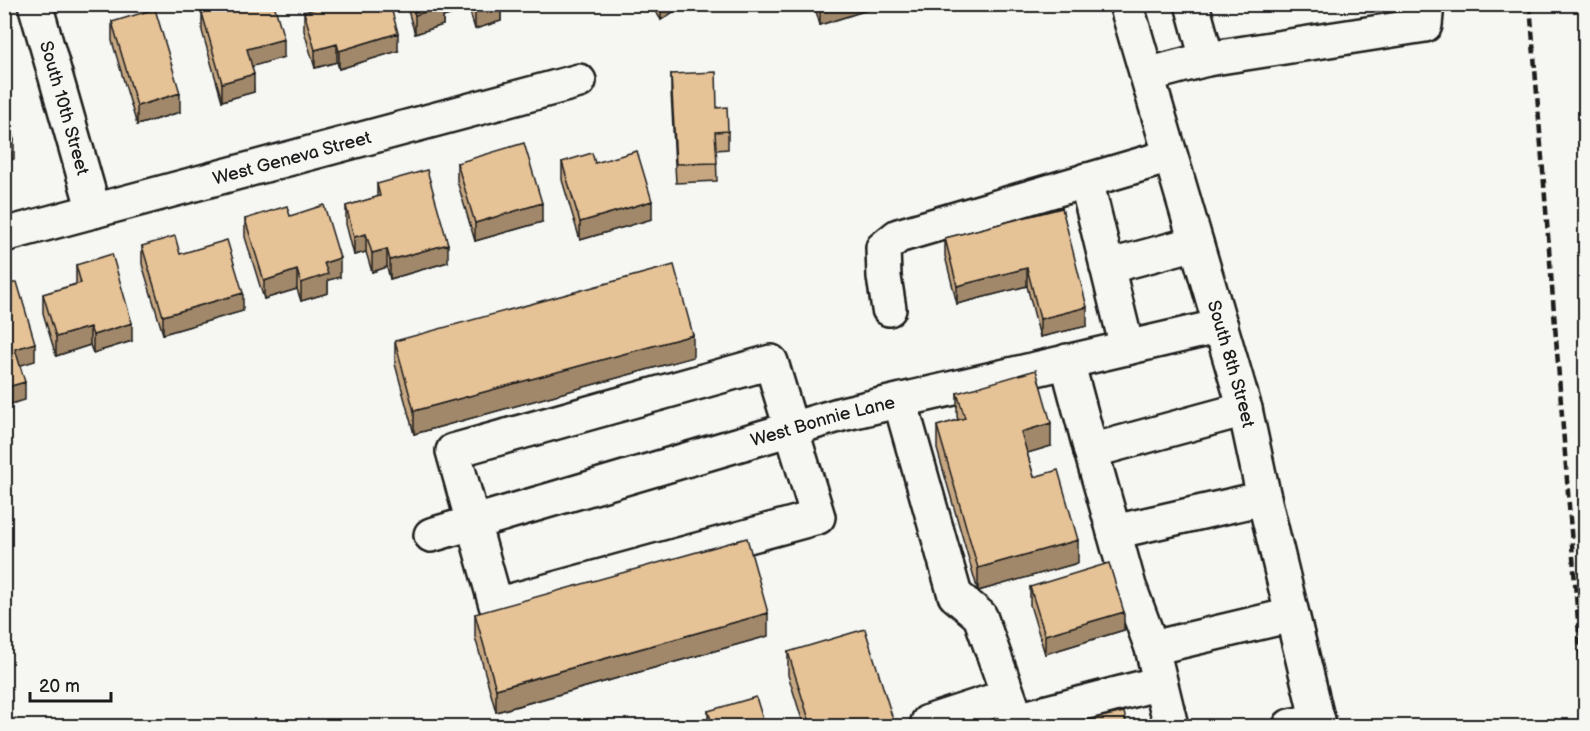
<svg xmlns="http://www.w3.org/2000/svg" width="1590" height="731" font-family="'Balsamiq Sans',sans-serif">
	<rect width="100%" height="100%" fill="#f6f6f2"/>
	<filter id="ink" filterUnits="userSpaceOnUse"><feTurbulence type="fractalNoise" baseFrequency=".0167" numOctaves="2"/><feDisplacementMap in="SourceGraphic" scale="12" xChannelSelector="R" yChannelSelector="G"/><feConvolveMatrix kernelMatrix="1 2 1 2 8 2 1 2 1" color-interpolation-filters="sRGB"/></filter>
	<g filter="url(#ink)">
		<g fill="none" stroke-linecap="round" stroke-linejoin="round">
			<defs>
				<g id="minor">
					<path id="s1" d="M35,4L94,211"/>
					<path d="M1192,4L1207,59"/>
					<path d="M1147,75L1207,59L1425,25L1427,4"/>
					<path d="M1086,180L1127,348"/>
					<path id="s2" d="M4,235L579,81"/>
					<path d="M1107,267L1196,243"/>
					<path d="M889,309L884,277L883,248L898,236L1170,156"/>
					<path d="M1067,361L1091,451L1245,409"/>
					<path d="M771,362L818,517L496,605L453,451Z"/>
					<path d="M900,401L955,595L980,616L1017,720L1160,683"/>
					<path d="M1091,451L1114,532L1264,498"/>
					<path d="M1114,532L1129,586L1152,648"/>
					<path id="s3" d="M431,535L842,414L1221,326"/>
					<path d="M929,726L928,722L1008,696"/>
					<path d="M1171,726L1152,648L1292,615"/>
					<path d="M1290,726L1318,720"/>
				</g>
				<g id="major">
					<path id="s4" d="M1126,4L1245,409L1264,498L1319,726"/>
				</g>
			</defs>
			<use href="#minor" stroke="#1c1c1c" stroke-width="38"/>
			<use href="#major" stroke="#1c1c1c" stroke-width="38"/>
			<use href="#minor" stroke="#f6f6f2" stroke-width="33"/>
			<use href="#major" stroke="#f6f6f2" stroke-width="33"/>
			<path stroke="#1c1c1c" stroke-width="4.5" stroke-dasharray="9 4.5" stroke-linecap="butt" d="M1530,4L1586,724"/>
		</g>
		<path fill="#c6a782" stroke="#1c1c1c" stroke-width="1.5" d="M406,4H501V21L475,29L469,9L443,17V25L415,34Z
			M651,4H685L661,20Z
			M814,4H886L820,25Z
			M304,12L398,51L339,69L337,62L315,68L304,31Z
			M202,13L284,57L252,66L254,92L222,101L202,31Z
			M112,22L180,112L137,125L112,41Z
			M671,74L717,108L728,131V149L716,150L717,181L676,183L671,92Z
			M562,162L595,163L652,219L580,240L562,180Z
			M457,163L542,222L475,241L457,181Z
			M377,184L448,262L390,279L387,267L372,272L366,252L354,255L346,224V206L377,197Z
			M1062,208L1087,326L1040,337L1027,286L957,304L945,256V238Z
			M290,216L340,277L328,280V293L301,301L297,289L264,299L245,237V219Z
			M142,246L180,254L243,311L163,334L142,264Z
			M76,265L132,341L93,353L90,345L56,356L43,313V294L76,284Z
			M395,341L693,357L414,434L395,364Z
			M957,393L1051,446L1027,453L1034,477L1078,563L978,591L937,449V426L958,420L957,416Z
			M1030,587L1124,630L1045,654L1030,605Z
			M475,614L768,636L496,712L475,637Z
			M788,652L895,726H804L788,675Z
			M708,711L765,726H708Z"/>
		<path fill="#a1886a" stroke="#1c1c1c" stroke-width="1.5" d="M441,4H469V9L443,17V25L415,34V15Z
			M496,4H501V21L475,29V11Z
			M661,4H685L661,20Z
			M820,4H886L820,25Z
			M398,33V51L339,69V51Z
			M284,39V57L247,68V49Z
			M337,44V62L315,68V50Z
			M254,74V92L222,101V83Z
			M180,93V112L137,125V106Z
			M14,140V159L4,162V143Z
			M652,201V219L580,240V222Z
			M542,203V222L475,241V223Z
			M366,234V252L354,255V237Z
			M448,244V262L390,279V260Z
			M387,249V267L372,272V253Z
			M340,258V277L328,280V293L301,301V283L324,263Z
			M1027,268V286L957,304V286Z
			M297,270V289L264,299V281Z
			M243,293V311L163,334V316Z
			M1087,307V326L1040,337V319Z
			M132,323V341L93,353V335Z
			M90,327V345L56,356V337Z
			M693,335V357L414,434V411Z
			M35,343V361L15,367V349Z
			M25,382V400L4,406V388Z
			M1051,423V446L1021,455V432Z
			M1078,540V563L978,591V568Z
			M1124,612V630L1045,654V635Z
			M768,613V636L496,712V689Z"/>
		<path fill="#e6c297" stroke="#1c1c1c" stroke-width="1.5" d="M230,4H274L284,39L247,49L254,74L222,83L202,13Z
			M330,4H390L398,33L339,51L337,44L315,50L304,12Z
			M411,4H442L443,7L415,15Z
			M473,4H496L475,11Z
			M155,9L180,93L137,106L112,22Z
			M716,72L717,108L727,107L728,131L715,132L717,163L676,164L671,74Z
			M4,108L14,140L4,143Z
			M524,143L542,203L475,223L457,163Z
			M637,151L652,201L580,222L562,162L592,153L595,163Z
			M427,170L448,244L390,260L387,249L372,253L366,234L354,237L346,206L380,196L377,184Z
			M324,205L340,258L324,263L328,274L301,283L297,270L264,281L245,219L287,206L290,216Z
			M1062,208L1087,307L1040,319L1027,268L957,286L945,238Z
			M175,236L180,254L227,240L243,293L163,316L142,246Z
			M112,254L132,323L93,335L90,327L56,337L43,294L81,283L76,265Z
			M674,265L693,335L414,411L395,341Z
			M17,282L35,343L15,349L25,382L4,388V286Z
			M1036,370L1051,423L1021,432L1034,477L1058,470L1078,540L978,568L937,426L965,418L957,393Z
			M747,538L768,613L496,689L475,614Z
			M1109,563L1124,612L1045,635L1030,587Z
			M865,629L895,726H811L788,652Z
			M756,697L765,726H713L708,711Z
			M1124,712L1127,726H1074V723Z
			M370,723L371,726H358Z"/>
	</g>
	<g text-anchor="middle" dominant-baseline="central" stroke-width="5" stroke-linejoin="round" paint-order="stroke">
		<g font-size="18" fill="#1c1c1c" stroke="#f6f6f2">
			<text stroke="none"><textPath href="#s1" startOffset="108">South 10th Street</textPath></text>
			<text stroke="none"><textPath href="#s2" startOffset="298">West Geneva Street</textPath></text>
			<text stroke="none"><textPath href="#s4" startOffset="375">South 8th Street</textPath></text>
			<text stroke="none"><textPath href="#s3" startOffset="408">West Bonnie Lane</textPath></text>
		</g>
	</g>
	<rect width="1590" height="731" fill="none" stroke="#f6f6f2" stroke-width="24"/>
	<rect x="12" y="12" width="1566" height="707" fill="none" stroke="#1c1c1c" stroke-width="2" filter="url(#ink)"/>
	<path d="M30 692v9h81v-9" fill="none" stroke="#1c1c1c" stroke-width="3"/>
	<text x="39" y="692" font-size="18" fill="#1c1c1c" stroke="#f6f6f2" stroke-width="4.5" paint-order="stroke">20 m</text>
</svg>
